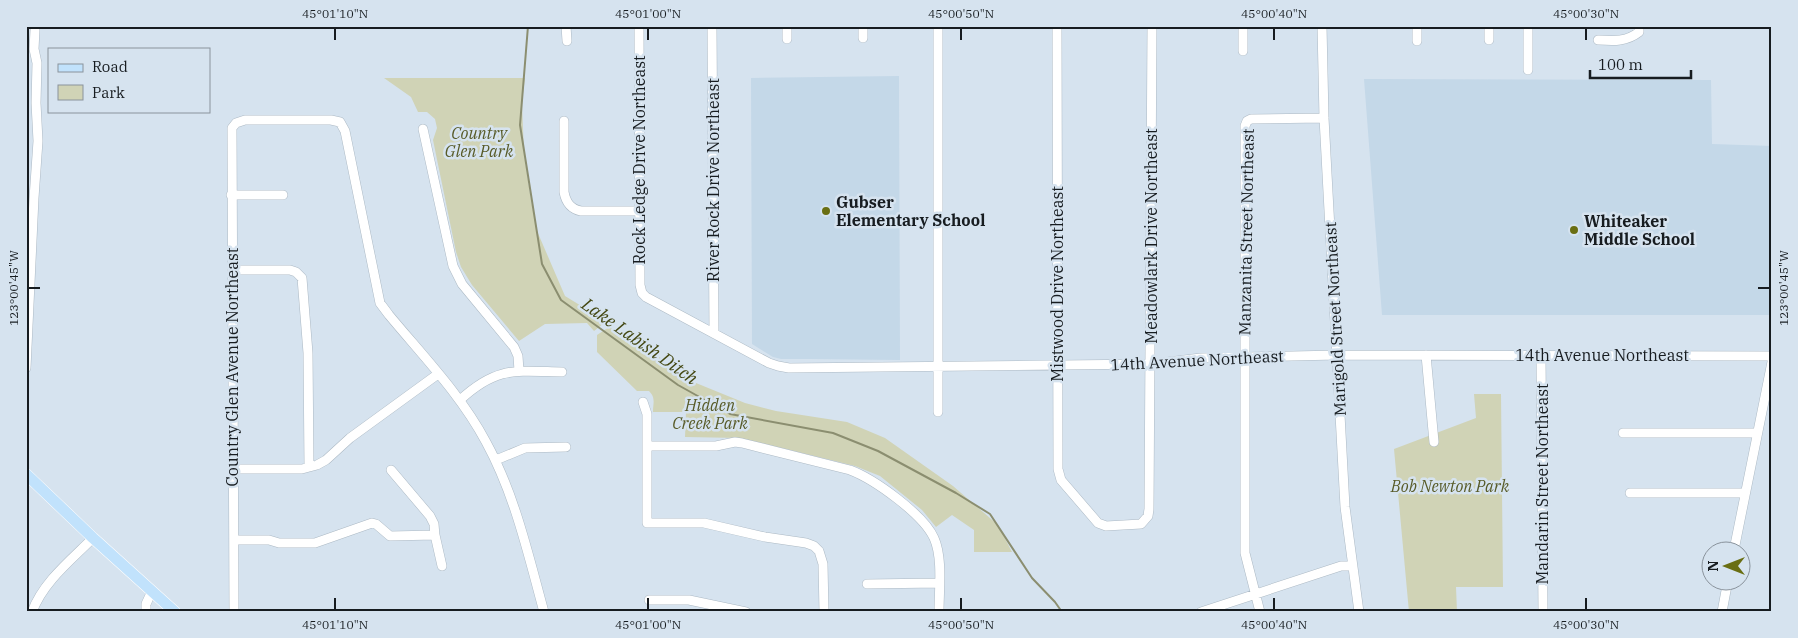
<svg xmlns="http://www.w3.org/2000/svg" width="1798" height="638" font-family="'IBM Plex Serif',serif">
	<rect width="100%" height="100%" fill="#d6e3ef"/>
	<path fill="#c4d8e8" d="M899,76L900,360L810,359H781L773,357L752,344L751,78Z
		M1364,79L1711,80L1712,144L1772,146V315H1382Z"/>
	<path fill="#d0d3b6" d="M384,78H525L522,102L524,154L531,200L537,231L565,296L583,307L603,324L594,331L587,323L545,324L519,341L472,285L461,267L456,252L433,140L437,128L435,119L427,112H418L411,97Z
		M609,327L641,344L696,383L745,403L776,411L847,422L885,438L953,486L998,525L1012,552H974V530L952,515L936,527L922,510L880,476L855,466L740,438L685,437L686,412H653C653,403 656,398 649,391H637L597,352V335Z
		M1474,394H1501L1503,587H1456L1457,612H1409L1394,449L1476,418Z"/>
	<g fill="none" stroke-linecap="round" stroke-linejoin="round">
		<path stroke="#8b8e70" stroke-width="2" d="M528,26L520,125L542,264L561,300L678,385L730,414L833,433L878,451L956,493L990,514L1032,578L1055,602L1062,612"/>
		<defs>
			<path id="minor" d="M566,26L567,41
				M639,26L640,285L642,293L646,297L769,363L778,366L789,368L1151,364L1201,358L1337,355L1772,356
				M712,26L714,333
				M787,26V39
				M863,26V38
				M938,26V412
				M1057,26L1058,469L1061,480L1098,523L1106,526L1141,524L1148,516L1149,509L1152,26
				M1322,26L1324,118L1345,507L1359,612
				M1489,26V40
				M1598,40C1614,41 1626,42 1639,32V26
				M1417,41V26
				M1243,51V26
				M1528,70V26
				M564,121V192C566,203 571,209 581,211H640
				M423,129L453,266L462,284L514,347L518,356L519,371
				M231,195H283
				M232,270H290L296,272L302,278L308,353L309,467
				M1426,355L1434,442
				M1541,355L1543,612
				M26,368L34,198L38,141L36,103L37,63L34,49L35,30
				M460,400C497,366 515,371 562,372
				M643,402L647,414V523H704L765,537L806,543L814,546L819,551L823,564L824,612
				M1623,433H1757
				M647,446H716L735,442L742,443L850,470C874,479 923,514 934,538C943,558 939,590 939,612
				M496,460L525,448L566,447
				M233,469H302L317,465L326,460L350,438L438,374
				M391,470L430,516L434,524L435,536
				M1630,493H1745
				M234,540H269L279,543H315L372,523L376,524L390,536L435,535L442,566
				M1734,550L1772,362
				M867,584L939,583
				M649,600H689L746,612
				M32,612C43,582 71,560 93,538
				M146,612V604L152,591
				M234,612L232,128L236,123L245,120H331L340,122L345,131L380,303L389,315C423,356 461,395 486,442C515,495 528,554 544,612
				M1201,612L1341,566H1352
				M1260,612L1245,553V126L1247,121L1251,119L1324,118
				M1722,612L1728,580"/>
			<path id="major" d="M26,474L93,538L175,612"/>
		</defs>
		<use href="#minor" stroke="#acb9c4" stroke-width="10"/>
		<use href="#major" stroke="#fff" stroke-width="12"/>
		<use href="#minor" stroke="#fff" stroke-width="9"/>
		<use href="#major" stroke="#c1e2fc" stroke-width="11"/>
	</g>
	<path fill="none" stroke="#171c20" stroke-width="2" d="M335,28V40M648,28V40M961,28V40M1274,28V40M1586,28V40M28,288H40M1758,288H1770M335,598V610M648,598V610M961,598V610M1274,598V610M1586,598V610"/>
	<g fill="#696e12" stroke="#d6e3ef" stroke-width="2">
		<circle cx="826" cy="211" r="5"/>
		<circle cx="1574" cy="230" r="5"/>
	</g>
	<g text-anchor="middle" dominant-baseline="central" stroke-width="5" stroke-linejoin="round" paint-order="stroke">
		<g font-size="16" font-style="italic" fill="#585b28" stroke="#d6e3ef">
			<text x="479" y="133">Country<tspan x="479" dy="18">Glen Park</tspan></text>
			<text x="710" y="405">Hidden<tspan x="710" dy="18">Creek Park</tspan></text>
			<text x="1450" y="486">Bob Newton Park</text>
		</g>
		<g font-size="16" fill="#171c20" stroke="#d6e3ef">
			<text transform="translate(639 160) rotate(-90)">Rock Ledge Drive Northeast</text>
			<text transform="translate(713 180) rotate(-90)">River Rock Drive Northeast</text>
			<text transform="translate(1246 232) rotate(-89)">Manzanita Street Northeast</text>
			<text transform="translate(1151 236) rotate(-90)">Meadowlark Drive Northeast</text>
			<text transform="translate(1057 284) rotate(-90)">Mistwood Drive Northeast</text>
			<text transform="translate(1335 319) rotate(-93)">Marigold Street Northeast</text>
			<text x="1602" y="355">14th Avenue Northeast</text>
			<text transform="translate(1197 360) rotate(-3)">14th Avenue Northeast</text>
			<text transform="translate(232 367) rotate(-90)">Country Glen Avenue Northeast</text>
			<text transform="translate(1542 484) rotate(-90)">Mandarin Street Northeast</text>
		</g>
		<g font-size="16" font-weight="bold" fill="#171c20" stroke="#d6e3ef" text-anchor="start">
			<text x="836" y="202">Gubser<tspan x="836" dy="18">Elementary School</tspan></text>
			<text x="1584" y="221">Whiteaker<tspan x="1584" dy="18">Middle School</tspan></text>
		</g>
		<g font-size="18" font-style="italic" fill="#444813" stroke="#d6e3ef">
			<text transform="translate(640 341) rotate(35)">Lake Labish Ditch</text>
		</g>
	</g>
	<rect width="1798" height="638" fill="none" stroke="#d6e3ef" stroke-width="55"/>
	<rect x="48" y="48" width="162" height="65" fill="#d6e3ef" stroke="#8a939c"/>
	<rect x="58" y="64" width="25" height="8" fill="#c1e2fc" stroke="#8a939c"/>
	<text x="92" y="72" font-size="15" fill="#171c20">Road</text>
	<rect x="58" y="85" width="25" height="15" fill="#d0d3b6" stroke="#8a939c"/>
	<text x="92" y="98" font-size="15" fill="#171c20">Park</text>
	<g transform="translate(1726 566) rotate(270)"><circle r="24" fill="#d6e3ef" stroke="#8a939c"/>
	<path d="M0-4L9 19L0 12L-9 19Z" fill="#696e12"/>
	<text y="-8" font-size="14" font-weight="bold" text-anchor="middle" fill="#171c20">N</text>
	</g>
	<path d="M1590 70v8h101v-8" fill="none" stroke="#171c20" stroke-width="2.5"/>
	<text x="1598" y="70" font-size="15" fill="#171c20" stroke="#d6e3ef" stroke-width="4" paint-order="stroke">100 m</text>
	<rect x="28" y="28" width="1742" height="582" fill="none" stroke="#171c20" stroke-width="2"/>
	<g font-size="12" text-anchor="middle" fill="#171c20">
		<text x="335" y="18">45°01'10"N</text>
		<text x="648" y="18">45°01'00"N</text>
		<text x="961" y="18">45°00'50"N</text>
		<text x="1274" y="18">45°00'40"N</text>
		<text x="1586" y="18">45°00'30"N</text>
		<text transform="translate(1784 288) rotate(-90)" y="4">123°00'45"W</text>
		<text transform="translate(14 288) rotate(-90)" y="4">123°00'45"W</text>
		<text x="335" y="629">45°01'10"N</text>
		<text x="648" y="629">45°01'00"N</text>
		<text x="961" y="629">45°00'50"N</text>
		<text x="1274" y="629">45°00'40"N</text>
		<text x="1586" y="629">45°00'30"N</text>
	</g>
</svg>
